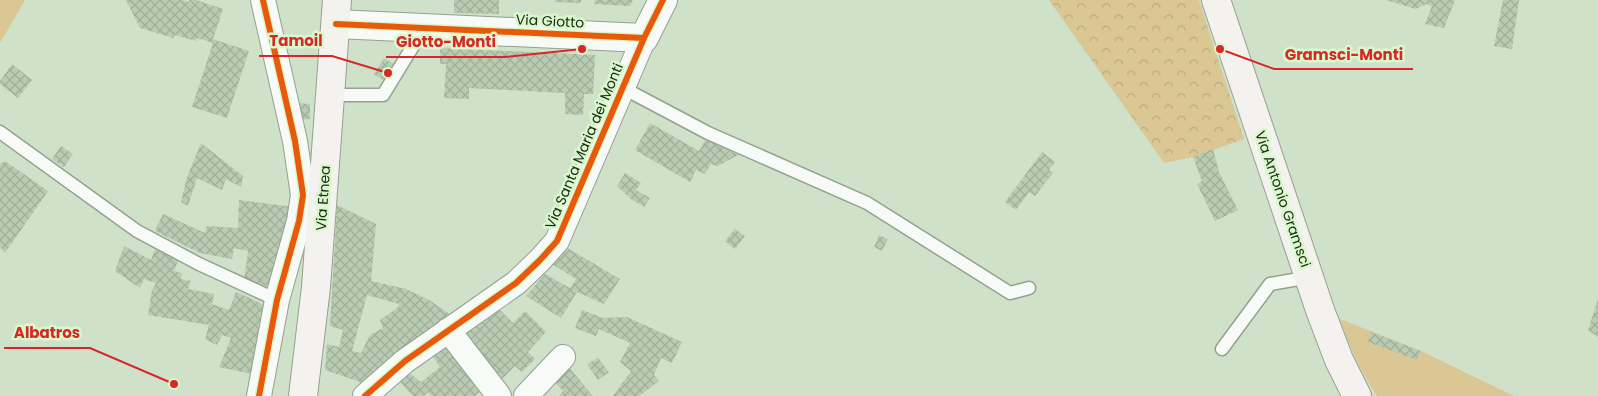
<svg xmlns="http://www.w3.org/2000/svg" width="1598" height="396" font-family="Poppins,sans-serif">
	<defs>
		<pattern id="forest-crowns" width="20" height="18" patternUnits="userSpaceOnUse" patternTransform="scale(1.25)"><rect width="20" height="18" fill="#dac794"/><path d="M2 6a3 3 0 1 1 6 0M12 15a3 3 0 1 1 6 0" fill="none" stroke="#bbab7f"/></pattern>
		<pattern id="building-cross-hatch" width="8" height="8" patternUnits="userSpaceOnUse" patternTransform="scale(1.25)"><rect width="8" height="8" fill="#b9cbb2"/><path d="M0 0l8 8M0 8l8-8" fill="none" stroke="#9faf98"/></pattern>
	</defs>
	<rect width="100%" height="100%" fill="#d0e1c9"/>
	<path fill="#dac794" d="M0,0H25L0,43Z
		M1340,319L1421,351L1514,396H1377C1361,372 1349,347 1340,319Z"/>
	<path fill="url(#forest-crowns)" d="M1049,0H1199L1244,139L1193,157L1164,163Z"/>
	<path fill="url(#building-cross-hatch)" fill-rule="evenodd" d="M126,0H182L189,2V0H196L223,9L213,39L249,51L227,118L192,107L213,43L197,38L196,41L175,35L173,38L140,28Z
		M454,0H499V14L454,13Z
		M555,0H581V3L555,2Z
		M595,0H633L630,6L594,4Z
		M1386,0H1455L1444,28L1425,24L1432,6L1426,4L1416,9Z
		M1503,0H1519L1512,49L1494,46Z
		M440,48L595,55L593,94H584L583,115L565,114V93L469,88V99L444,98L446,64H440Z
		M384,58L403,70L393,86L374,74Z
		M12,64L32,80L18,98L0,84V81Z
		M296,103L310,104V119L299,120Z
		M650,123L699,151L706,139L738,155L718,166L711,164L705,174L696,170L690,182L635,150Z
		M201,143L243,176L241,187L226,179L222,190L197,178L188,206L181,202L187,177Z
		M61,146L73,154L64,167L52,159Z
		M1213,149L1219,172L1238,210L1215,221L1197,184L1202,181L1193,157Z
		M1042,152L1055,162L1049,170L1053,173L1035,196L1029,192L1016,210L1005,202Z
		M5,161L48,191L5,253L0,247V164Z
		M625,173L641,183L636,190L650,198L644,207L631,199L617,186Z
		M239,200L295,207L275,288L244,280L248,251L234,248L232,259L200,253L155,231L163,214L205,233L207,226L238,228Z
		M337,205L376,224L371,281L406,289L429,300L454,317L366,384L325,370L327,344L339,347L343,330L330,326ZM367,295L399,304L397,308L380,320L383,328L370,335L361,353L352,351Z
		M735,229L745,236L735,249L725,241Z
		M879,235L888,239L882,251L874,247Z
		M124,246L151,260L155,249L178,261L174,271L182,273L181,279L191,281L188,289L214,294L212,304L229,310L236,292L269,307L252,374L219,367L231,338L222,335L217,345L205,339L209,325L148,315L152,290L156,283L144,279L140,288L115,271Z
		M564,246L620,279L604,304L577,292L561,318L526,296L545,274L570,288L576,279L549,262Z
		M1598,299V337L1588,330Z
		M497,307L513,323L525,311L546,332L528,352L535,359L522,372L515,366L496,385L475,361L483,353L463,334Z
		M582,310L603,318L627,317L682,342L672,363L661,358L654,375L659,381L639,396H613L631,371L620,362L630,343L599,329L596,336L575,328Z
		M1371,332L1421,351L1417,360L1368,342Z
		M448,340L483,389L475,396H431L428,392L424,396H413L399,381L409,373L421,382L440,367L431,354Z
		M598,358L609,372L598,380L587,364Z
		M567,365L593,396H559L563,391L556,383L545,395L541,389Z"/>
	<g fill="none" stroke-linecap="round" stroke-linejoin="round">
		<defs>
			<path id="service" d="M623,88L708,133L867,203L1010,293L1029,288
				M331,95H383L424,28
				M0,132L137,231L199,264L277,300
				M1222,349L1270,284L1310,277"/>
			<path id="minor" d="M448,330L499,396
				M259,396L277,300L299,221L303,195L295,141L263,0
				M365,396L405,361L516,283L540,260L557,241L644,38
				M526,396L563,357"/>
			<path id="tertiary" d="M336,24L644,38L663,0"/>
			<path id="secondary" d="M1216,0L1320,310L1339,360L1357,396
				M303,396L316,287L337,0"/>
		</defs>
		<use href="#service" stroke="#94a18f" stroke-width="15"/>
		<use href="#minor" stroke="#94a18f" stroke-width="26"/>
		<use href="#tertiary" stroke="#94a18f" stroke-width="30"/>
		<use href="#secondary" stroke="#94a18f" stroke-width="30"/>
		<use href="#service" stroke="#f8faf7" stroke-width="12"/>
		<use href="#minor" stroke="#f8faf7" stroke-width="24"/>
		<use href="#tertiary" stroke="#f8faf7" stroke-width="28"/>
		<use href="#secondary" stroke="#f4f2ee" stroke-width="28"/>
		<defs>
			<path id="cycleway" d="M336,24L644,38
				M259,396L277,300L299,221L303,195L295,141L263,0
				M365,396L405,361L516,283L540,260L557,241L644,38L663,0"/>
		</defs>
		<use href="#cycleway" stroke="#d9f8cc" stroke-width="9"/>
		<use href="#cycleway" stroke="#e8590c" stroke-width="6"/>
	</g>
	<g text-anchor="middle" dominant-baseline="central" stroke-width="5" stroke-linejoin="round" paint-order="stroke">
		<g font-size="14" fill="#212d1c" stroke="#d9f8cc">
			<text transform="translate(550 21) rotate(3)">Via Giotto</text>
			<text transform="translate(584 146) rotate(-67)">Via Santa Maria dei Monti</text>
			<text transform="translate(323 198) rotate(-86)">Via Etnea</text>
			<text transform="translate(1283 199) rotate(71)">Via Antonio Gramsci</text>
		</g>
	</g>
	<path fill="none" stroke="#d62828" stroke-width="2" d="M388 73L332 56H259M582 49L505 57H386M1220 49L1274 69H1413M174 384L90 348H4"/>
	<g fill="#d62828" stroke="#d9f8cc" stroke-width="2">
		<circle cx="388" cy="73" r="5"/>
		<circle cx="582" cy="49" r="5"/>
		<circle cx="1220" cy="49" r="5"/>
		<circle cx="174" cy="384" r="5"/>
	</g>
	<g font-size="15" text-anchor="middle" font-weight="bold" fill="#d62828" stroke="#d9f8cc" stroke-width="5" stroke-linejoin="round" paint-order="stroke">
		<text x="296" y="46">Tamoil</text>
		<text x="446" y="47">Giotto-Monti</text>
		<text x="1344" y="60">Gramsci-Monti</text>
		<text x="47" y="338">Albatros</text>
	</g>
</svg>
